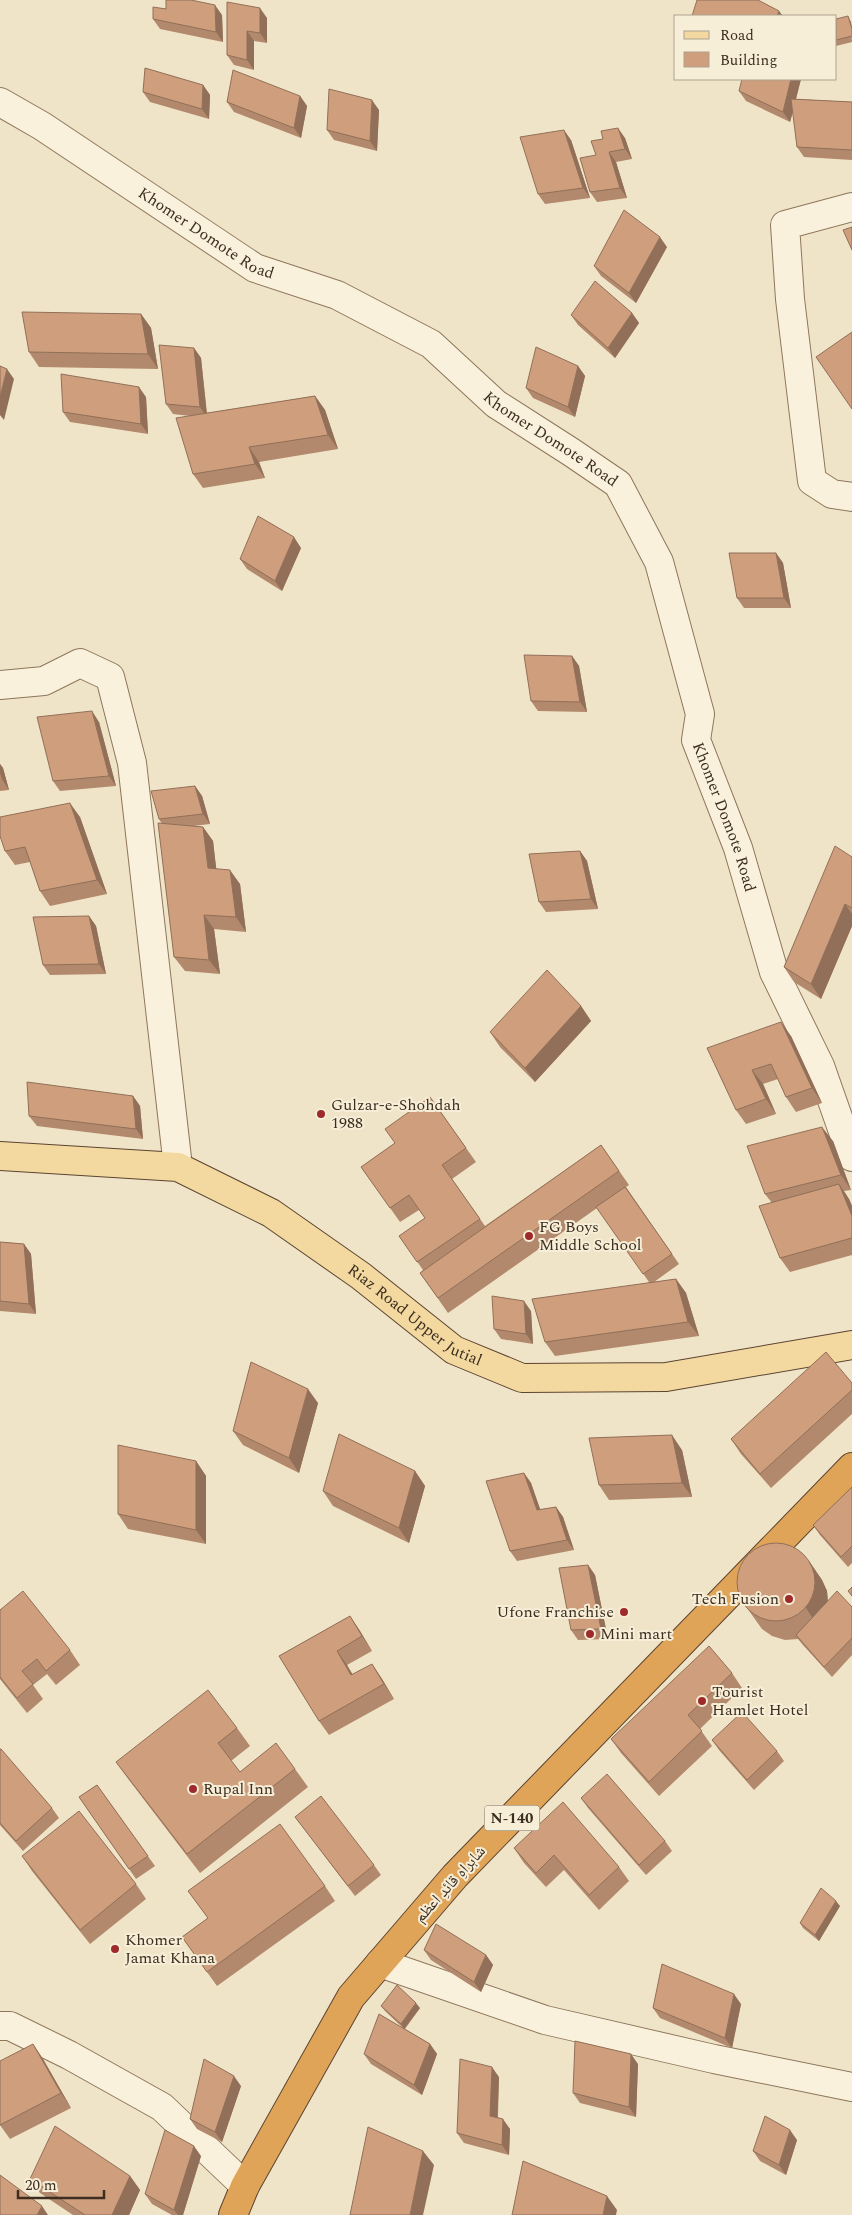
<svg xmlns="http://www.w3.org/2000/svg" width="852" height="2215" font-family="Spectral,'Noto Naskh Arabic',serif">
	<rect width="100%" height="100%" fill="#f0e4c8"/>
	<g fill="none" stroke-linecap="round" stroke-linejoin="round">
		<defs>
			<g id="minor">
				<path id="s1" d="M0,102L42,126L255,268L337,295L431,344L496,404L571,452L618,484L659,562L700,714L696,740L738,848L774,972L820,1066L852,1157"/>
				<path d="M852,207L785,225L790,299L812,481L832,494L852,497"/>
				<path d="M0,685L44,681L80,663L110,677L132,763L178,1167"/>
				<path d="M380,1963L545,2020L714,2059L852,2087"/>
				<path d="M0,2026H10L69,2055L162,2107L245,2186"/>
			</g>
			<g id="major">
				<path id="s2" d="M0,1156L178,1167L271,1213L361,1276L454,1350L522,1378L666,1377L852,1345"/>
			</g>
			<path id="highway" d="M233,2215L245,2186L351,1997L455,1876L852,1467"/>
		</defs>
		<use href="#minor" stroke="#8d765c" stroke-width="30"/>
		<use href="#major" stroke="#5b4430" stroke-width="30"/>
		<use href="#highway" stroke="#5b4430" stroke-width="30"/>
		<use href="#minor" stroke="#faf1dc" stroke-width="28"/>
		<use href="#major" stroke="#f3d9a0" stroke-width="28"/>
		<use href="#highway" stroke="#e0a458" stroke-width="28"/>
	</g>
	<path fill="#b2896c" d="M227,2L267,18V43L254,41V70L234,65L227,55Z
		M166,9L222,15L223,42L160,29L153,19Z
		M836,19L851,22L852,42L836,46Z
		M801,79L796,99L852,102V160L804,157L797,147L793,112L790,122L746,101L739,91Z
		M203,85L210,95L209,119L150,102L143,92Z
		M300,96L307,106L301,138L234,112L227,102Z
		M379,110L377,151L334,140L327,130Z
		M625,138L632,159L616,162L627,198L597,202L590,192L596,155Z
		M571,140L590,198L545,204L538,194Z
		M667,247L636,303L601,276L594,266Z
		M632,313L639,323L615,358L578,325L571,315Z
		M141,314L151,328L158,369L39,367L29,352Z
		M194,348L201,358L207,413L315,396L325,410L338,449L259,462L265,478L203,488L193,474L190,416L173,414L166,404Z
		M578,366L585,376L575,417L533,398L526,388Z
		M146,397L148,434L70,422L63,412Z
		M301,548L282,591L247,569L240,559Z
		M776,553L783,563L791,608H744L737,598Z
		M572,656L579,666L587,712L538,711L531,701Z
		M99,722L116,786L60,791L53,781Z
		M0,764L3,768L9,790L0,791Z
		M195,786L202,796L210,824L193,826L203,827L213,841L216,869L240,884L246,932L214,929L220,974L185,971L174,957L162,824L159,819Z
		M80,817L107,894L50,906L40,891L30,862L15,865L5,851Z
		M580,851L587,861L598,909L546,912L539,902Z
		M852,857V926L821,999L794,982L784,967Z
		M89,916L96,926L106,974L50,975L43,965Z
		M581,1006L591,1021L535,1082L500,1047L490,1032Z
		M791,1036L822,1103L796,1112L786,1097L778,1079L763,1084L776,1114L746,1124L736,1110L707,1048Z
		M133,1096L140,1106L143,1139L37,1126L29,1116Z
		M430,1097L476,1162L452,1179L485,1226L601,1145L629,1185L626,1187L679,1264L654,1282L676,1279L686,1293L699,1336L555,1356L545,1342L649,1282L597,1208L448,1313L420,1273L423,1270L399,1236L425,1218L419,1210L400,1222L361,1167L395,1143Z
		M833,1141L851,1190L844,1191L849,1199L852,1206V1255L790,1272L780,1258L772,1203L765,1194Z
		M0,1242L24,1244L31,1254L36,1314L0,1311Z
		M531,1311L533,1344L501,1339L494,1329Z
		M852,1383V1414L771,1488L741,1454L731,1439Z
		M318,1403L299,1473L243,1445L233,1431Z
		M682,1450L692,1497L609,1500L599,1485Z
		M196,1461L206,1476V1544L128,1529L118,1514Z
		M415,1471L425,1486L409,1543L333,1506L323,1491Z
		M524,1473L531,1483L540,1510L556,1507L563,1517L574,1550L517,1561L510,1551Z
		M852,1487V1563L848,1567L820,1535L813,1525Z
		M809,1561L822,1580L827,1591L828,1602L852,1607V1655L832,1677L803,1645L798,1639L785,1640L772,1636L762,1629L742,1601Z
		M588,1565L595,1575L608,1639L578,1640L571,1630Z
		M0,1610L70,1650L80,1665L56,1685L47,1674L33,1685L43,1699L27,1713L0,1679Z
		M350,1616L360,1631L372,1651L347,1665L352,1675L372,1664L382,1679L394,1699L329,1735L319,1721L279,1656Z
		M732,1673L742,1688L700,1729L712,1746L659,1796L621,1753L611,1739Z
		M237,1728L250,1746L231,1761L240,1772L295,1769L308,1787L200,1873L129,1780L116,1762Z
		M712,1740L777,1751L784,1761L754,1790L719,1750Z
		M0,1749L52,1808L59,1818L23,1851L0,1825Z
		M97,1785L155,1866L136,1879L79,1797Z
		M581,1798L665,1841L672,1851L646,1875L588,1808Z
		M295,1817L374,1865L381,1875L355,1896Z
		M514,1848L619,1867L629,1881L599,1910L564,1870L546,1887L524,1863Z
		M22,1856L136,1884L146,1899L90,1944L32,1871Z
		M325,1886L335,1901L217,1986L182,1937L208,1918L188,1891Z
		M840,1906L819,1941L803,1928L800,1923Z
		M424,1950L486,1955L493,1965L481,1992L431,1960Z
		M741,2004L732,2048L660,2018L653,2008Z
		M381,2006L420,2008L405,2029L430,2044L437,2054L422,2095L371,2064L364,2054L403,2028L385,2011Z
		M33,2044L43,2059L71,2108L10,2139L0,2125Z
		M638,2064L636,2117L580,2103L573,2093Z
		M499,2077L498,2117L510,2129L509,2155L464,2143L457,2133Z
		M241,2086L222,2142L197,2129L190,2119Z
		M797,2140L786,2175L760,2161L753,2151Z
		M201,2156L183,2215H172L152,2204L145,2194Z
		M130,2176L140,2190L129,2215H73L40,2193L30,2179Z"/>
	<path fill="#916f58" d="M215,5L222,15L223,42L216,32Z
		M260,8L267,18V43L260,33Z
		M779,11L783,16H777Z
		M848,16L851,22L852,29Z
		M247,31L254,41V70L247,60Z
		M791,79H801L790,122L783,112Z
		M203,85L210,95L209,119L202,109Z
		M300,96L307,106L301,138L294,128Z
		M372,100L379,110L377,151L370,141Z
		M618,128L625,138L632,159L625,149Z
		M564,130L571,140L590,198L583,188Z
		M609,152L616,162L627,198L620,188Z
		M660,237L667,247L636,303L629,293Z
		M632,313L639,323L615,358L608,348Z
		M141,314L151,328L158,369L148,354Z
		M194,348L201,358L207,417L200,407Z
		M578,366L585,376L575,417L568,407Z
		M7,369L14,379L4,420L0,415V397Z
		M139,387L146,397L148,434L141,424Z
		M315,396L325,410L338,449L328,435Z
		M249,447L259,462L265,478L255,464Z
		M294,537L301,548L282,591L275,581Z
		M776,553L783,563L791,608L784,598Z
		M572,656L579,666L587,712L580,702Z
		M92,711L99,722L116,786L109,776Z
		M0,764L3,768L9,790L2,779L0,773Z
		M195,786L202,796L210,824L203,814Z
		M70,803L80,817L107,894L97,880Z
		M203,827L213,841L218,883L208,868Z
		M580,851L587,861L598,909L591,899Z
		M230,870L240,884L246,932L236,917Z
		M845,904L852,914V926L821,999L811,984Z
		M204,915L214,929L220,974L209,960Z
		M89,916L96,926L106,974L99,964Z
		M581,1006L591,1021L535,1082L525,1068Z
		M781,1022L791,1036L822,1103L812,1088Z
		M752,1070L763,1084L776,1114L766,1099Z
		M133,1096L140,1106L143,1139L136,1129Z
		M822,1127L833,1141L851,1190L841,1175Z
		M839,1184L849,1199L852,1206V1216Z
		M24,1244L31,1254L36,1314L29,1304Z
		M676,1279L686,1293L699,1336L688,1322Z
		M524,1301L531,1311L533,1344L526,1334Z
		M308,1389L318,1403L299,1473L289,1458Z
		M672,1435L682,1450L692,1497L682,1483Z
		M196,1461L206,1476V1544L196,1530Z
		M415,1471L425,1486L409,1543L399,1528Z
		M524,1473L531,1483L544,1520L537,1510Z
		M556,1507L563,1517L574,1550L567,1540Z
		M809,1561L822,1580L827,1591L828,1604L818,1626L806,1608Z
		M588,1565L595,1575L608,1639L601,1629Z
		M350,1616L360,1631L372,1651L362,1636Z
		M337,1651L347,1665L362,1690L351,1675Z
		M372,1664L382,1679L394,1699L384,1684Z
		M836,1901L840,1906L819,1941L815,1935Z
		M486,1955L493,1965L481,1992L474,1982Z
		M734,1994L741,2004L732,2048L725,2038Z
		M416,2003L420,2008L404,2029L401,2024Z
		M33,2044L43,2059L71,2108L61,2093Z
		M430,2044L437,2054L422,2095L414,2085Z
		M631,2054L638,2064L636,2117L629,2107Z
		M492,2067L499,2077L497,2126L490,2116Z
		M234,2076L241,2086L222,2142L215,2132Z
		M503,2119L510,2129L509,2155L502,2145Z
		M790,2130L797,2140L786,2175L779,2165Z
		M194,2146L201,2156L183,2215H178L174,2210Z
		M423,2151L434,2165L423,2215H410Z
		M130,2176L140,2190L129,2215H112Z
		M607,2196L617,2210L616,2215H603Z
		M42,2206L48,2215H37Z"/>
	<path fill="#cf9f7d" stroke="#916f58" d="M166,0H191L215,5L216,32L153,19V7L166,9Z
		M697,0H758L779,11L777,16H692Z
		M227,2L260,8V33L247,31V60L227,55Z
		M848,16L852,29V36L836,40V19Z
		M145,68L203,85L202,109L143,92Z
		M233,70L300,96L294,128L227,102Z
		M742,79H791L783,112L739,91Z
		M329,89L372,100L370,141L327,130Z
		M791,99L852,102V150L797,147Z
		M618,128L625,149L609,152L620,188L590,192L580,158L596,155L591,141L603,139L601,131Z
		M564,130L583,188L538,194L520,137Z
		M624,210L660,237L629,293L594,266Z
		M852,227V250L843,230Z
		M595,281L632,313L608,348L571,315Z
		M22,312L141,314L148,354L29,352Z
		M852,332V409L816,357Z
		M159,345L194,348L200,407L166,404Z
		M536,347L578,366L568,407L526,388Z
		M0,366L7,369L0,397Z
		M61,374L139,387L141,424L63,412Z
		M315,396L328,435L249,447L255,464L193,474L176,418Z
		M258,516L294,537L275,581L240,559Z
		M729,553H776L784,598H737Z
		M524,655L572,656L580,702L531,701Z
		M92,711L109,776L53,781L37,717Z
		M195,786L203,814L159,819L151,791Z
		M70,803L97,880L40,891L25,847L5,851L0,836V817Z
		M158,823L203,827L208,868L230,870L236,917L204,915L209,960L174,957Z
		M835,846L852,857V908L845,904L811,984L784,967Z
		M580,851L591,899L539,902L529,854Z
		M89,916L99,964L43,965L33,917Z
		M547,970L581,1006L525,1068L490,1032Z
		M781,1022L812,1088L786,1097L771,1064L752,1070L766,1099L736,1110L707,1048Z
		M27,1082L133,1096L136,1129L29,1116Z
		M430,1097L466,1148L442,1165L480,1219L417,1262L399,1236L425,1218L409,1195L390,1208L361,1167L395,1143L385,1129Z
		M822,1127L841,1175L765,1194L747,1146Z
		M601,1145L619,1171L438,1298L420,1273Z
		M839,1184L852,1216V1238L780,1258L759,1206Z
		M625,1187L672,1254L643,1274L596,1207Z
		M0,1242L24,1244L29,1304L0,1301Z
		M676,1279L688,1322L545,1342L532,1299Z
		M492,1296L524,1301L526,1334L494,1329Z
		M826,1352L852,1383V1390L760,1474L731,1439Z
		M251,1362L308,1389L289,1458L233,1431Z
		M339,1434L415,1471L399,1528L323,1491Z
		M672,1435L682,1483L599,1485L589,1438Z
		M118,1445L196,1461V1530L118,1514Z
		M524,1473L537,1510L556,1507L567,1540L510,1551L486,1481Z
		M852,1487V1546L841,1557L813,1525Z
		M737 1582a39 39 0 1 1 78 0a39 39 0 1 1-78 0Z
		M588,1565L601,1629L571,1630L559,1568Z
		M852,1587V1596L848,1591Z
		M23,1591L70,1650L46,1671L37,1659L22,1671L33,1684L17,1698L0,1677V1610Z
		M837,1591L852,1607V1638L824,1667L796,1635Z
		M350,1616L362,1636L337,1651L351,1675L372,1664L384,1684L319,1721L279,1656Z
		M709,1646L732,1673L688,1715L702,1731L649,1782L611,1739Z
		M208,1690L237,1728L218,1743L240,1772L276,1743L295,1769L187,1854L116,1762Z
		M742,1712L777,1751L747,1780L712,1740Z
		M0,1749H1L52,1808L16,1841L0,1823Z
		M607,1774L665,1841L639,1865L581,1798Z
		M97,1785L148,1856L129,1869L79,1797Z
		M321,1796L374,1865L348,1886L295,1817Z
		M563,1802L619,1867L589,1895L554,1855L536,1873L514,1848Z
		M79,1811L136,1884L80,1930L22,1856Z
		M280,1824L325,1886L207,1972L182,1937L208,1918L188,1891Z
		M821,1888L836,1901L815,1935L800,1923Z
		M436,1924L486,1955L474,1982L424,1950Z
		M662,1964L734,1994L725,2038L653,2008Z
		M397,1985L416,2003L401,2024L381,2006Z
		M379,2014L430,2044L414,2085L364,2054Z
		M575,2041L631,2054L629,2107L573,2093Z
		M33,2044L61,2093L0,2125V2061Z
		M204,2059L234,2076L215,2132L190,2119Z
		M460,2059L492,2067L490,2116L503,2119L502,2145L457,2133Z
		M765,2116L790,2130L779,2165L753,2151Z
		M55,2126L130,2176L112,2215H85L30,2179Z
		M368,2127L423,2151L410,2215H350Z
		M165,2130L194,2146L174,2210L145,2194Z
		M523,2161L607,2196L603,2215H512Z
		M0,2175L42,2206L37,2215H0Z"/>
	<g fill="#9e2a2b" stroke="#f7eed8" stroke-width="2">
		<circle cx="321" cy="1114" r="5"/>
		<circle cx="529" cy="1236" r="5"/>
		<circle cx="789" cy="1599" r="5"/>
		<circle cx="624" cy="1612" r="5"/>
		<circle cx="590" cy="1634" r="5"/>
		<circle cx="702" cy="1701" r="5"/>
		<circle cx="193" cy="1789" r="5"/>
		<circle cx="115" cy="1949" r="5"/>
	</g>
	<g text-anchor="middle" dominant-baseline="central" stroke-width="4" stroke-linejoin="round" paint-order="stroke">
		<rect fill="#f7eed8" stroke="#756857" stroke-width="1" x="484.5" y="1805.5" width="55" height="25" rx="4"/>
		<g font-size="15" font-weight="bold" fill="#3d2e20">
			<text x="512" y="1818">N-140</text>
		</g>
		<g font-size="16" fill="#3d2e20" stroke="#f7eed8">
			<text stroke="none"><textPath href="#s1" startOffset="245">Khomer Domote Road</textPath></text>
			<text stroke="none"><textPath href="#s1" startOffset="650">Khomer Domote Road</textPath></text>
			<text stroke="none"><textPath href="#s1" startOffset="1085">Khomer Domote Road</textPath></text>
			<text stroke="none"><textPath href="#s2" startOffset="459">Riaz Road Upper Jutial</textPath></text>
			<text transform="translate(450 1884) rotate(-48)">شاہراہِ قائدِ اعظم</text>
		</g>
		<g font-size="16" fill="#3d2e20" stroke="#f7eed8" text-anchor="start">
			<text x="331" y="1105">Gulzar-e-Shohdah<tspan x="331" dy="18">1988</tspan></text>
			<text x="539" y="1227">FG Boys<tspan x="539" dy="18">Middle School</tspan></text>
			<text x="779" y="1599" text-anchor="end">Tech Fusion</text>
			<text x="614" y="1612" text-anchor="end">Ufone Franchise</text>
			<text x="600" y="1634">Mini mart</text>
			<text x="712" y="1692">Tourist<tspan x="712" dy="18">Hamlet Hotel</tspan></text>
			<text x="203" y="1789">Rupal Inn</text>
			<text x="125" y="1940">Khomer<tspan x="125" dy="18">Jamat Khana</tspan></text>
		</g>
	</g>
	<rect x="674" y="15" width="162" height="65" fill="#f7eed8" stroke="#ada18e"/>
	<rect x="684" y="31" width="25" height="8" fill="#f3d9a0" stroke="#ada18e"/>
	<text x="720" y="40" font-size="15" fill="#3d2e20">Road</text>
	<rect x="684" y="52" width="25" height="15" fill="#cf9f7d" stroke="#ada18e"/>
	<text x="720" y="65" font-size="15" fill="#3d2e20">Building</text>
	<path d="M18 2190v8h86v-8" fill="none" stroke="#3d2e20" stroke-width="2.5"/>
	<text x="25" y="2190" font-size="15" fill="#3d2e20" stroke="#f7eed8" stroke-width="4" paint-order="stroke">20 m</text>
</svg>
